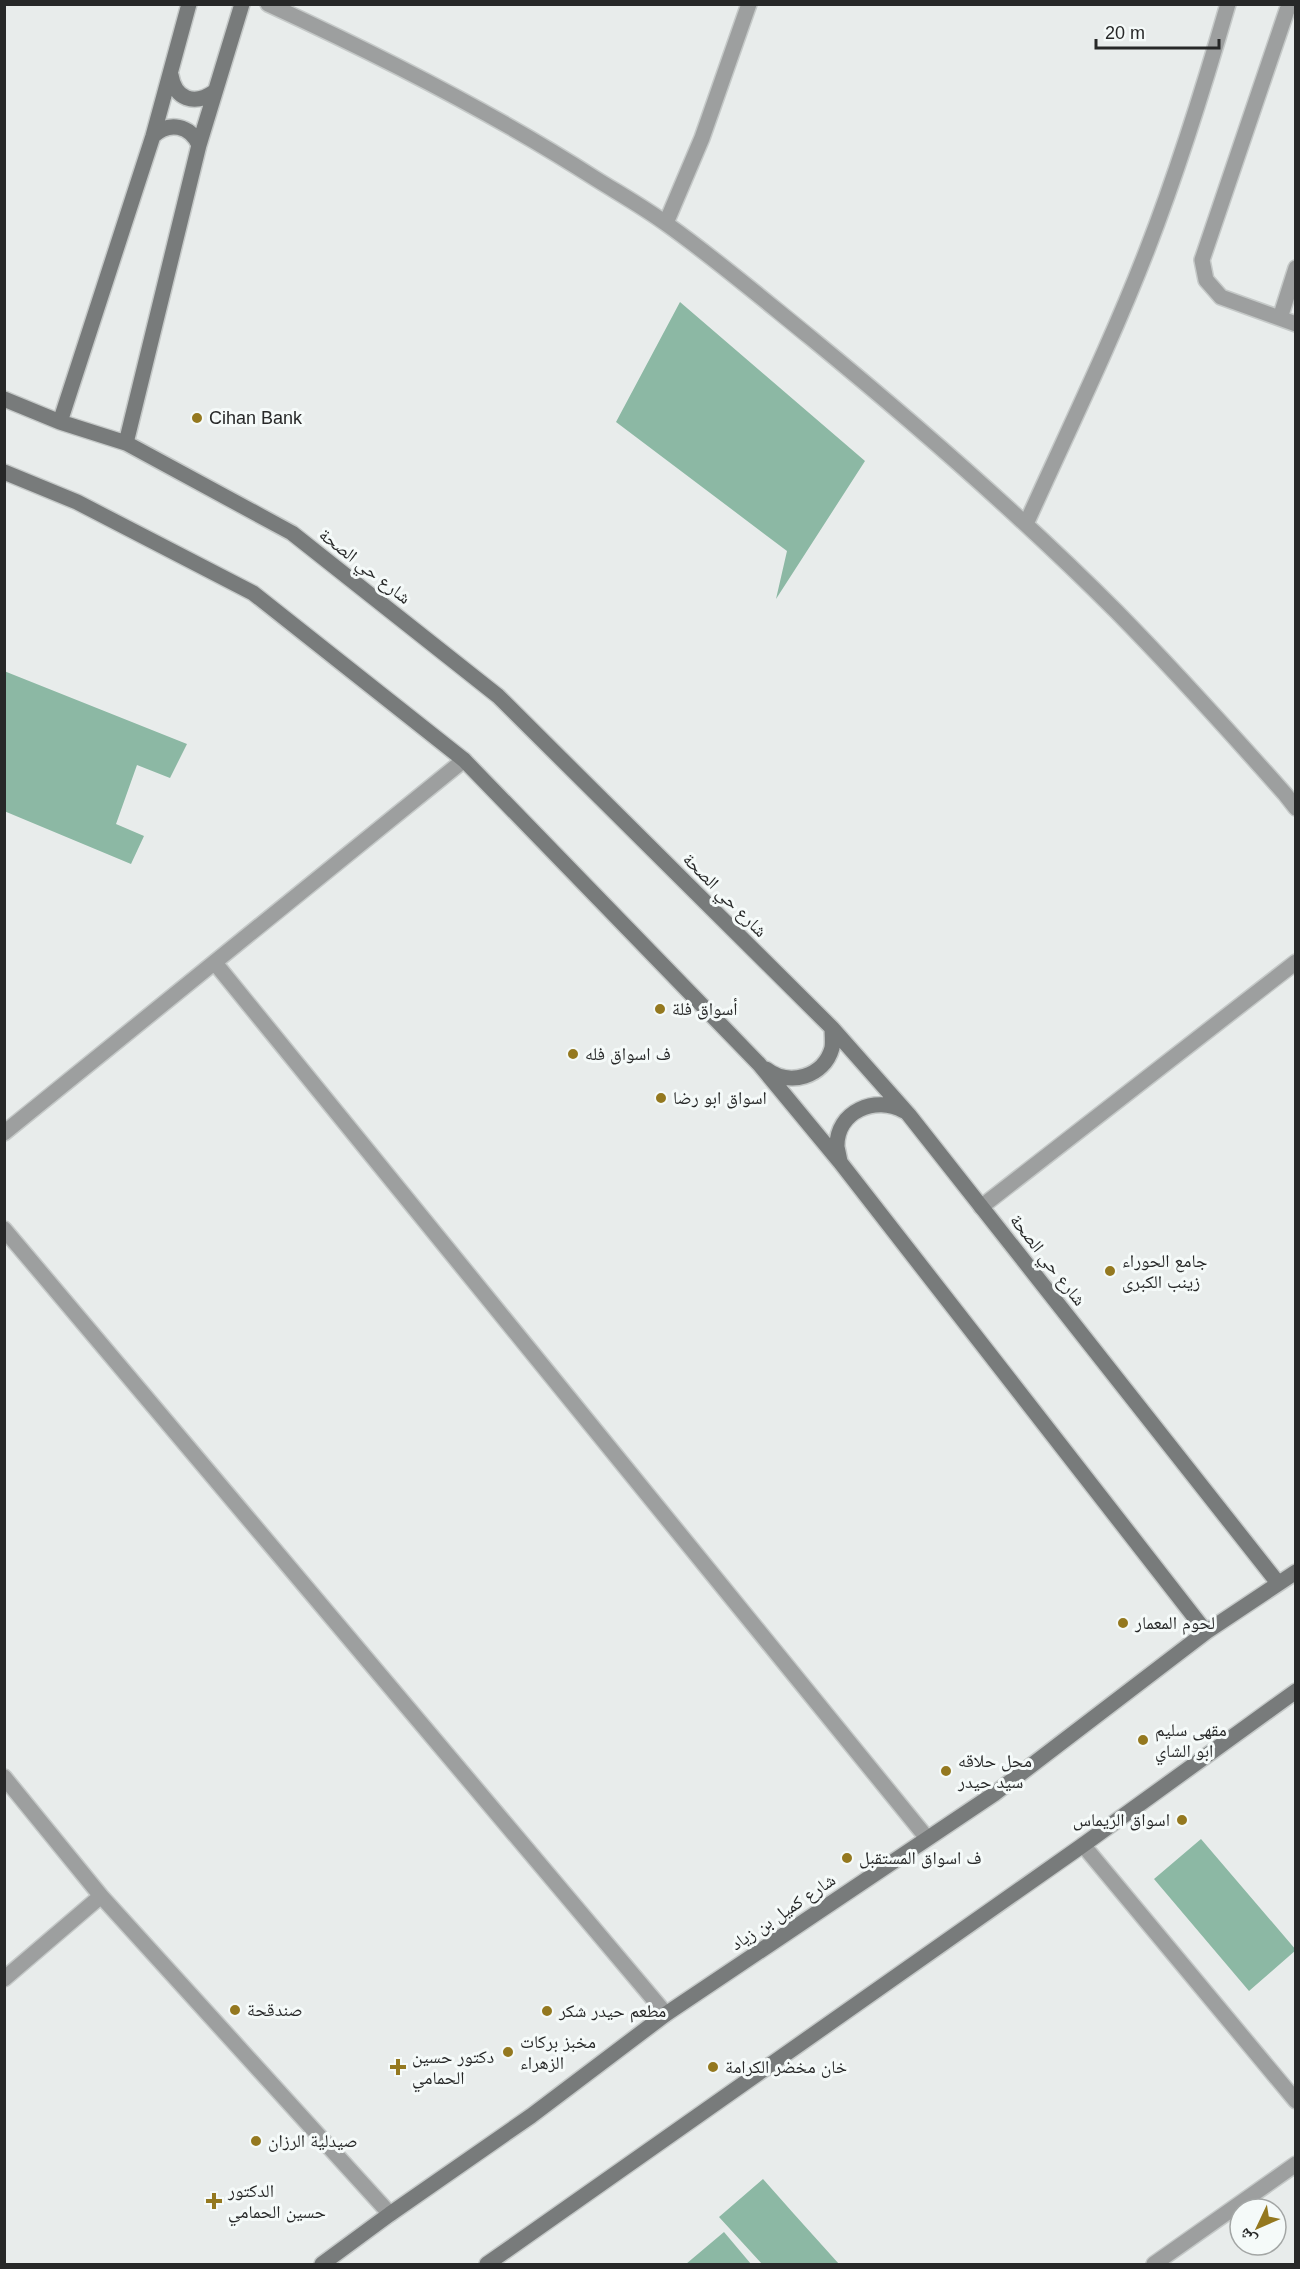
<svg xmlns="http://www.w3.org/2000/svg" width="1300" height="2269" font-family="Arial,'Noto Naskh Arabic',sans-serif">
	<rect width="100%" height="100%" fill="#e8eceb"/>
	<path fill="#8cb8a4" d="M680,302L865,461L776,599L787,551L616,422Z
		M4,671L187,744L170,778L137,765L116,824L144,836L131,864L4,811Z
		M1201,1839L1296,1950L1249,1991L1154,1879Z
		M763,2179L794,2214L839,2264H762L719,2217Z
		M724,2232L751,2264H686Z"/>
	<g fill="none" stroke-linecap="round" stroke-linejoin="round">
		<defs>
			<path id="service" d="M1293,4L1287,10L1202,260L1206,280L1221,297L1296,324
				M1280,318L1296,268"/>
			<path id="minor" d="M268,4C381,56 492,112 596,179C620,194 645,208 668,225C717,260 764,300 811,338C917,425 1020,515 1117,612C1175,671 1230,732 1285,794L1296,808
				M666,223L702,138L749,4
				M1026,524C1067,433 1111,343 1147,250C1178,170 1204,87 1228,4
				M215,963L927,1838
				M4,1133L464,760
				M981,1207L1296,962
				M4,1229L666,2014
				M4,1777L101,1896L390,2214
				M1083,1845L1296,2101
				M4,1979L101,1896
				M1154,2264L1296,2164"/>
			<path id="secondary" d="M171,75C175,99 194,106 214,92
				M153,136C169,121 190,125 199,145
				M4,399L60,422L126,443L292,533L498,696L832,1028L909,1115L1278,1583
				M60,422L153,136L189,4
				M126,443L199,145L242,4
				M4,472L77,502L253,593L464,760L759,1064L840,1162L1206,1632
				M766,1069C789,1087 824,1077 832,1048C833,1042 832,1034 832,1028
				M840,1161C839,1157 838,1151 837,1147C836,1111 876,1095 904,1111
				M322,2264L390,2214L531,2116L666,2014L994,1794L1206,1632L1296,1572
				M487,2264L1083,1845L1296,1691"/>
		</defs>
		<use href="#service" stroke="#c5c9c8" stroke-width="18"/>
		<use href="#minor" stroke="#c5c9c8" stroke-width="18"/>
		<use href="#secondary" stroke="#c5c9c8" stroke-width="18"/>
		<use href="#service" stroke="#9d9f9f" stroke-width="15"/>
		<use href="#minor" stroke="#9d9f9f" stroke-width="15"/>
		<use href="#secondary" stroke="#787b7b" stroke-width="15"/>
	</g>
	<g fill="#94781f" stroke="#f5faf9" stroke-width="2">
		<circle cx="197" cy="418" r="6"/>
		<circle cx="660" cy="1009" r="6"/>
		<circle cx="573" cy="1054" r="6"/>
		<circle cx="661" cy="1098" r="6"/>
		<circle cx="1110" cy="1271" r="6"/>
		<circle cx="1123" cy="1623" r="6"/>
		<circle cx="1143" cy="1740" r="6"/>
		<circle cx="946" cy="1771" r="6"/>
		<circle cx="1182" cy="1820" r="6"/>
		<circle cx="847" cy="1858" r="6"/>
		<circle cx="235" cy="2010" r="6"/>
		<circle cx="547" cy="2011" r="6"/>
		<circle cx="508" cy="2052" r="6"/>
		<path d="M395 2058h6v6h6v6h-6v6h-6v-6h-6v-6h6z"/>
		<circle cx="713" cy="2067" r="6"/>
		<circle cx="256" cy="2141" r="6"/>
		<path d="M211 2192h6v6h6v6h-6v6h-6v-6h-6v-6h6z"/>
	</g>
	<g text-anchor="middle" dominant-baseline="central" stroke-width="6" stroke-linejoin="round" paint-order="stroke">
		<g font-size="18" fill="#272828" stroke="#f5faf9" text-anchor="start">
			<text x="209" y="418">Cihan Bank</text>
			<text x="672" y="1009">أسواق فلة</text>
			<text x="585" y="1054">ف اسواق فله</text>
			<text x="673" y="1098">اسواق ابو رضا</text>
			<text x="1122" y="1261">جامع الحوراء<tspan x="1122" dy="21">زينب الكبرى</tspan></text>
			<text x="1135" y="1623">لحوم المعمار</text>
			<text x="1155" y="1730">مقهى سليم<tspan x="1155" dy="21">ابو الشاي</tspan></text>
			<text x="958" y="1761">محل حلاقه<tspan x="958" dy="21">سيد حيدر</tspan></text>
			<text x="1170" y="1820" text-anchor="end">اسواق الريماس</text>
			<text x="859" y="1858">ف اسواق المستقبل</text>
			<text x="247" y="2010">صندقحة</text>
			<text x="559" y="2011">مطعم حيدر شكر</text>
			<text x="520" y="2042">مخبز بركات<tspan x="520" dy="21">الزهراء</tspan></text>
			<text x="412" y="2057">دكتور حسين<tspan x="412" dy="21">الحمامي</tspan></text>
			<text x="725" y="2067">خان مخضر الكرامة</text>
			<text x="268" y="2141">صيدلية الرزان</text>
			<text x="228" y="2191">الدكتور<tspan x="228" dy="21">حسين الحمامي</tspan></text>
		</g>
		<g font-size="18" fill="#272828" stroke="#f5faf9">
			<text transform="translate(365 566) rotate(38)">شارع حي الصحة</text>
			<text transform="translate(725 895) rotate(45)">شارع حي الصحة</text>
			<text transform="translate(1048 1260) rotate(52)">شارع حي الصحة</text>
			<text transform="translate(783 1912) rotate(-34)">شارع كميل بن زياد</text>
		</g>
	</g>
	<rect width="1300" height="2269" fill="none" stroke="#272828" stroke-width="12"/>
	<g transform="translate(1258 2227) rotate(226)"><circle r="28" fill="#f5faf9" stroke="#a3a6a5" stroke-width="1.5"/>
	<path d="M0-4.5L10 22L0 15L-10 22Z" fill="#94781f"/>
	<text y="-9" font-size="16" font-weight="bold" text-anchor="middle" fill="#272828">ش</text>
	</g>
	<path d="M1096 39v9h123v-9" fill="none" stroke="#272828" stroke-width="3"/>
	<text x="1105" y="39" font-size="18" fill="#272828" stroke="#f5faf9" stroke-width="4.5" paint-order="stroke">20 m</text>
</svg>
